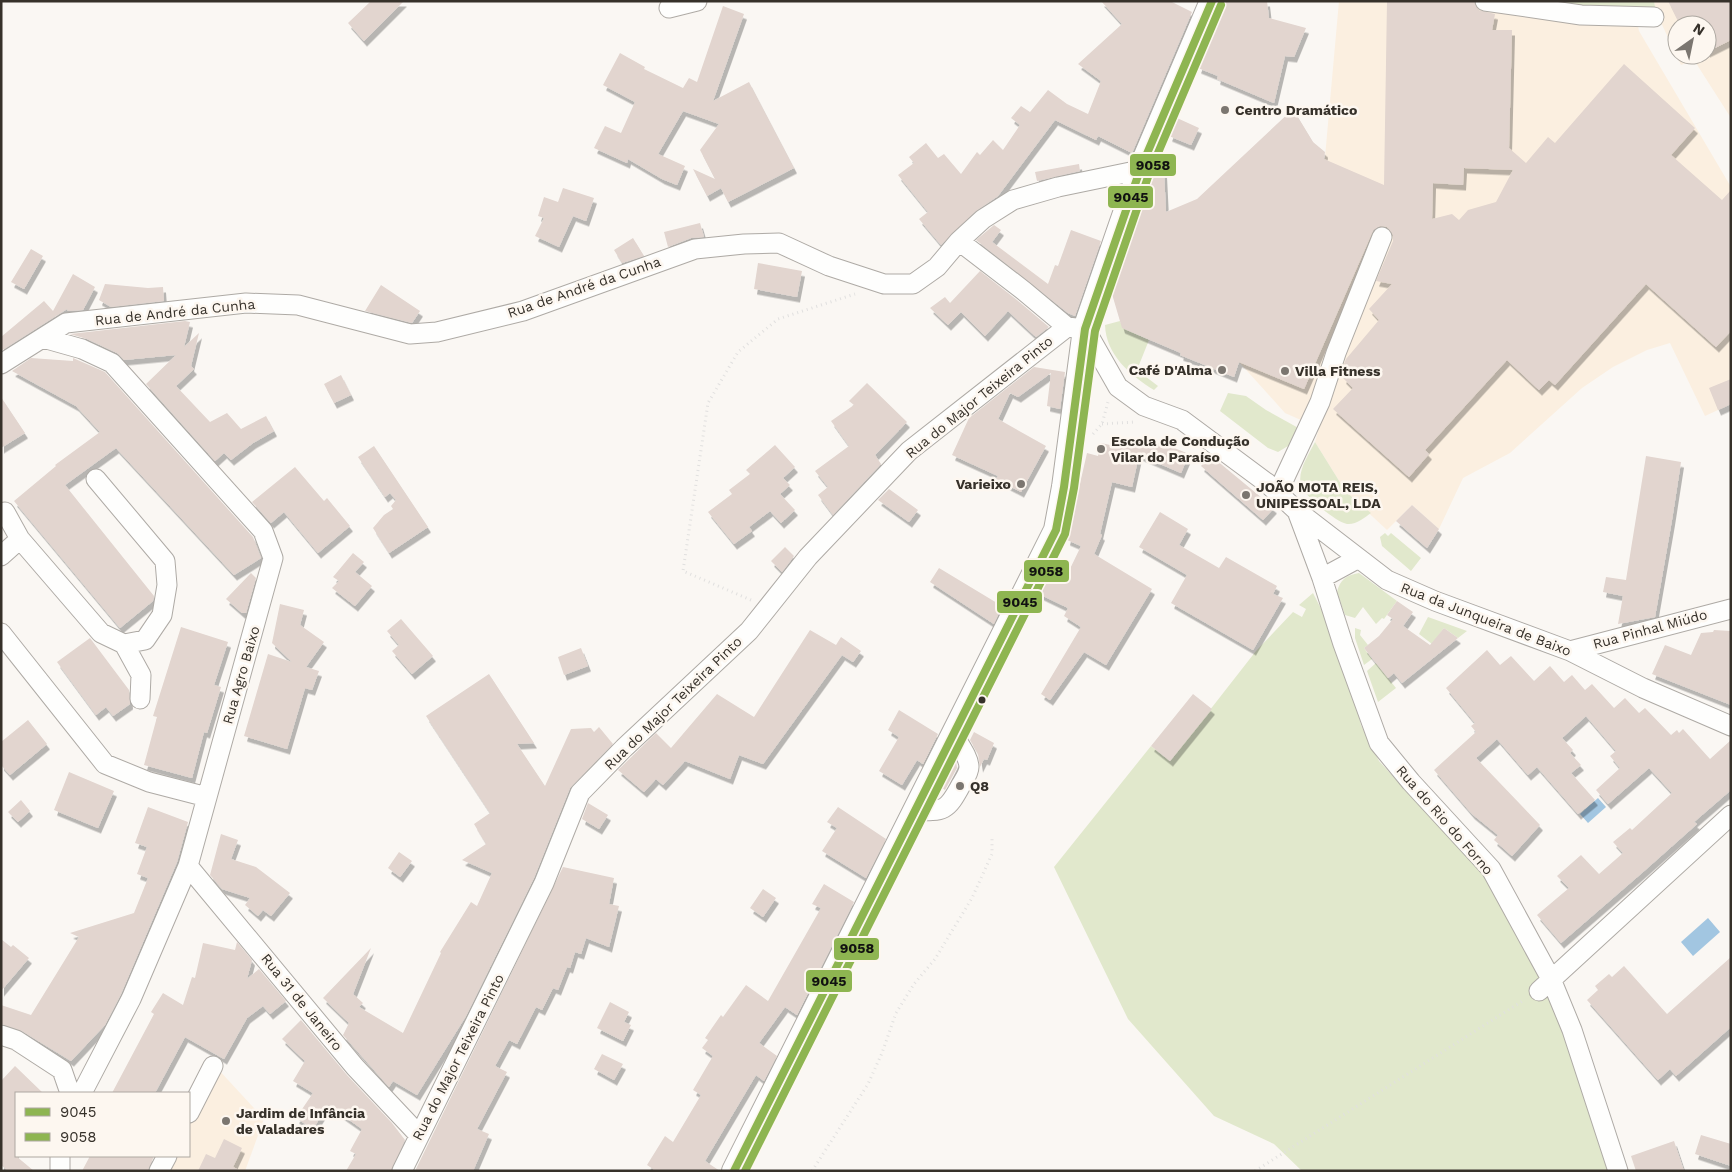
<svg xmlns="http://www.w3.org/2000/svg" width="1732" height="1172" font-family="'Work Sans',sans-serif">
	<defs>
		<filter id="shadow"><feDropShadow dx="3" dy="5.5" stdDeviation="0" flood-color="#0004"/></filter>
	</defs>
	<rect width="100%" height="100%" fill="#faf7f3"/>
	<path fill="#fbefe0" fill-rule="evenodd" d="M1339,1H1463L1522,12L1637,21L1639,31L1731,187V404L1705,416L1670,343L1647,350L1613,367L1582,388L1510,453L1463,478L1439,529L1412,505L1387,530L1346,492L1315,442L1319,428L1285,413L1239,362L1259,309L1325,157Z
		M1654,1H1731V118L1694,60L1681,65L1656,12ZM1677,25H1707V55H1677Z
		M217,1068L264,1119L245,1171H165L172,1156H189V1123Z"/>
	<path fill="#e1e8cc" d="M1537,1H1654L1656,12L1593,13Z
		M1120,321L1123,328L1149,340L1137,370L1158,386L1154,390C1130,375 1106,355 1105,325Z
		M1228,393L1246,396L1266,410L1302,430L1293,443L1278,452L1268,448L1220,411Z
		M1315,442L1346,492L1371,513C1364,518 1356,525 1347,524C1336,522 1304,496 1301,485C1297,471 1309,454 1315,442Z
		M1385,533L1388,536L1391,533L1421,558L1411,571L1382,546L1380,537Z
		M1359,573L1397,601L1384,619L1382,618L1376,624L1363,607L1355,618L1345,615L1337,592C1340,580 1346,575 1359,573Z
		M1313,593L1341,648L1361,725L1379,761L1433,820L1483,869L1495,887L1560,1019L1612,1171H1302L1274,1144L1214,1116L1128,1019L1054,867L1151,746L1170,761L1256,651L1293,612L1302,617L1306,609L1299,605Z
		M1428,617L1467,631L1458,638L1444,628L1432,644L1419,634Z
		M1355,628L1361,630L1360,635L1368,645L1364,648L1372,659L1364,665L1355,638Z
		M1376,663L1396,688L1378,702L1367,671Z"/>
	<path fill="#a2c6e1" d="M1598,798L1606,807L1588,823L1580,814Z
		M1708,918L1720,932L1693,956L1681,942Z"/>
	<path fill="#e2d5cf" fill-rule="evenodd" filter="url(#shadow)" d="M371,1H404L364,41L348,23Z
		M1101,1H1170L1192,12L1132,153L1098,136L1096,140L1055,120L998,196L976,211L941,245L919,219L928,212L898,175L914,163L909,157L926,143L938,158L944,154L961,174L977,152L980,155L993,140L1003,150L1020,125L1011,118L1021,106L1030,112L1048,90L1067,104L1088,114L1101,81L1078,64L1122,24Z
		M1225,1H1267L1269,18L1306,28L1294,57L1285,56L1274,103L1217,79L1218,76L1198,68Z
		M1387,1H1474L1478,10L1495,14L1492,30H1512L1509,148L1526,163L1548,137L1555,143L1624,64L1695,128L1671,155L1722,200L1731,190V331L1716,347L1646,284L1555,385L1549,380L1539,390L1507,360L1425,450L1429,454L1409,477L1333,409L1353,388L1343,378L1350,369L1344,364L1346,359L1379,320L1369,309L1392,284L1376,281L1393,241V235L1387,227L1380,226L1372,233L1304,389L1239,362L1234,377L1180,355L1181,353L1122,328L1112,294L1163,151L1166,212L1197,199L1293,109L1313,142L1325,152L1324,159L1384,185ZM1464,168L1513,170L1496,202L1468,210L1459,220L1452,214L1432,219L1433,183L1463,185Z
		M1668,1H1731V40L1707,52V25H1680Z
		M723,6L744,14L713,101L749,82L794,168L728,202L721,188L707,196L693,169L715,179L700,150L719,124L683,111L658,154L685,166L677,185L662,179L628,159L627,163L594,148L605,126L621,133L635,102L603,85L620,53L645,67L644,69L683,88L689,78L697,82Z
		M1177,118L1199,128L1191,145L1169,136Z
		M1079,164L1080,171L1037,181L1035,172Z
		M563,188L594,198L586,221L573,216L559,247L535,236L544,218L538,216L544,197L558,202Z
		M700,223L704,237L691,238L668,247L664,232Z
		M994,225L1001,230L992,242L1048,284L1055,265L1058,266L1071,230L1101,241L1075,316L1068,313L976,240Z
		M633,238L644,256L622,263L614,250Z
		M31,249L43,256L24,289L11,282Z
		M758,263L802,271L797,297L754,289Z
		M980,271L1017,300L1049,327L1036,337L1008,311L985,336L961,312L948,325L930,308L945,297L950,303Z
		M73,274L95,287L83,310L68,311L67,309L1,351V337L44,301L53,311Z
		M105,284L148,288L163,287L164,301L111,307L99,300Z
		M381,285L420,311L412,323L365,311Z
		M185,321L190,322L184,347L199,333L191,366L194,369L176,386L210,422L227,413L241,429L266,416L274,431L253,443L231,460L224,453L215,461L146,384L176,355L124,360L117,353L87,339L70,334Z
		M31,358L73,361V358L105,372L253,537L261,558L234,575L116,448L65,485L154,596L153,601L120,628L14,501L56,466L55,465L100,432L76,406L12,371Z
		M1034,367L1065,372L1060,409L1047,406L1051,373L1018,397L1010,393L998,419L1046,446L1021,492L996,479L998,476L952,455L969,418Z
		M341,375L351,395L334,403L324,384Z
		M1731,379V404L1718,410L1709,388Z
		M867,383L907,422L875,455L881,464L833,515L818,495L828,487L815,471L849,446L831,421L854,405L849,401Z
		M1,397L25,433L1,448Z
		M1130,437L1167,445L1189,454L1181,473L1139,455L1132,487L1112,482L1100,534L1102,535L1094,554L1152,589L1106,665L1084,652L1050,700L1041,694L1081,627L1064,616L1068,608L1039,594L1053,566L1068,573L1081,546L1067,540L1087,453L1098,456L1101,443L1110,445L1112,438L1129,441Z
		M775,445L795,467L783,478L790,485L780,494L795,510L781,523L770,511L749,527L752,531L734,544L708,512L732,494L729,490L750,474L746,470Z
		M374,446L428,527L389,553L373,528L384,515L393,509L391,506L396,500L390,493L385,497L358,457Z
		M1210,455L1274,508L1263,520L1201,466Z
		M1646,456L1681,462L1672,520L1655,617L1618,624L1623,596L1603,592L1606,577L1626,580Z
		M295,467L324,501L327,498L350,526L318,553L284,512L271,523L252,502Z
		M889,489L918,510L909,522L878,500Z
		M1412,505L1439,529L1427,548L1396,521Z
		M1160,512L1188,529L1179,545L1219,568L1226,557L1277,586L1273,594L1283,598L1253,650L1171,603L1187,575L1139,547Z
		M785,547L794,556L782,572L771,561Z
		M353,553L364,562L355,572L372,586L355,606L332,588L339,581L333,577Z
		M939,568L1002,606L994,624L930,582Z
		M251,573L256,578L246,613H242L226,599Z
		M1397,601L1413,612L1403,626L1430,645L1444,628L1458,638L1402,683L1394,673L1388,678L1364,648L1379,636L1393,619L1387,615Z
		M280,604L304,610L300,625L324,642L306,667L319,671L312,690L305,688L287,749L244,736L268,654L292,662L272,643Z
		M401,619L433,656L412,674L392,651L399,645L387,631Z
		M181,627L228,642L214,685L221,687L207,733L204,732L192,778L144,765L157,717L153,716Z
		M810,630L836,645L841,637L861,651L853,662L842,655L763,764L739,755L730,779L685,761L663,785L656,779L644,792L618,770L656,733L671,748L717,694L754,717Z
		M1714,630L1731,631V705L1652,674L1665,645L1691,655L1701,633L1713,632Z
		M90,638L129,690L130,704L113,716L106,707L96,715L57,662Z
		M581,648L588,666L564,675L558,657Z
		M1487,650L1500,665L1511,656L1534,681L1550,666L1564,682L1572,675L1585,690L1592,684L1614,708L1625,698L1639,713L1645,708L1671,735L1677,730L1679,733L1683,729L1710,759L1731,740V790L1694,822L1697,824L1643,872L1561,943L1537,915L1569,888L1557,876L1581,855L1599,874L1623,853L1613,842L1630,828L1632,830L1672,793L1649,768L1608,804L1596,790L1620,768L1610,756L1616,751L1586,716L1562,738L1573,750L1570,753L1581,765L1571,773L1595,800L1578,814L1537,767L1528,775L1497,739L1476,758L1540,825L1512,856L1494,840L1498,835L1472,814L1434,770L1476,732L1471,726L1475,723L1446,688Z
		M489,674L534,743L517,744L545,786L571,729L591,728L594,732L599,727L613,744L570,788L534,878L466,1016L417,1095L393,1081L389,1087L343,1035L349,1023L323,998L371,948L353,994L363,1003L359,1007L403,1033L441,953L440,952L471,902L477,906L492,873L462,860L486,844L474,824L490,813L426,716Z
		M1193,694L1212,709L1170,761L1151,746Z
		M899,710L938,734L923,764L917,760L902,785L879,771L899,737L888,730Z
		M28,720L47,744L10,775L1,765V742Z
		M974,732L994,743L987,760L984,759L980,767L978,754L970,740Z
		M956,760L957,768L945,790L942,788Z
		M69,772L114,791L98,828L54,810Z
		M21,800L30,811L18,822L8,812Z
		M588,803L608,815L599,829L582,819Z
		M148,807L188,822L177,862L121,994L105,1025L71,1061L22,1031L1,1024V1005L31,1015L79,937L70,933L134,913L148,878L137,874L147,847L135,843Z
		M838,807L886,839L866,878L822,851L837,828L827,822Z
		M221,834L238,840L231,859L256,867L290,893L271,916L263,910L258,916L245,905L250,898L222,889L210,875Z
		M399,852L412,861L400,877L388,868Z
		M563,867L614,878L609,904L619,906L609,947L586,938L581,954L575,952L570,968L567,967L558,990L553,988L542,1010L536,1007L517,1044L509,1040L495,1066L507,1072L477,1129L489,1134L473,1171H415Z
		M824,884L854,902L797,1015L785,1007L759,1043L777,1056L764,1081L756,1075L705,1161L720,1171H656L647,1165L665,1136L673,1142L701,1095L693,1090L713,1056L702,1048L708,1040L705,1038L721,1015L723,1017L746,985L768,1001L821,908L812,904Z
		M763,889L776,898L763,917L750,908Z
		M1,939L11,947L13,945L29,958L1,991Z
		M237,942L252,960L247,979L259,969L286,1001L270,1014L263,1006L247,1018L224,1059L185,1037L155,1093H112L154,1014L151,1012L163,993L183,1005L192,977L195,978L203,943L235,950Z
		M1731,957V1027L1676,1076L1670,1069L1658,1080L1587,1000L1598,990L1595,986L1609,974L1612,977L1624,966L1667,1014Z
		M610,1002L629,1012L624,1022L631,1025L623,1041L597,1028Z
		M301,1020L347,1075L392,1123L405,1140L391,1171H346L356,1154L350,1151L362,1129L328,1105L313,1129L296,1118L313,1093L293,1081L305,1061L282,1039Z
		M602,1054L623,1064L614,1080L594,1069Z
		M15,1066L43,1093H16V1156L34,1171H8L1,1165V1081Z
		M1701,1135L1731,1144V1166L1695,1154Z
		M224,1139L242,1148L233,1167L241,1171H198L206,1154L215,1158Z
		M1674,1141L1684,1171H1636L1631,1156Z
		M90,1156H154L148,1171H82Z"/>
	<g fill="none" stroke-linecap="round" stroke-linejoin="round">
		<defs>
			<path id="minor" d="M1485,1L1581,15L1654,17
				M669,8L697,1
				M959,241L1024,291L1067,327L1085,329L1118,387L1144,406L1182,420L1267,483L1296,510L1387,580L1435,601L1570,651L1643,688L1731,726
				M43,338L82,349L112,363L263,531L273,558L188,866L131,999L82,1093
				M1,364L66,323L246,303L298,305L410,334L437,332L523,311L695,249L744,244L779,243L829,266L884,284H913L937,267L959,241L983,219L1013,200L1058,187L1140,170
				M96,479L165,561L167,585L162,615L145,640L124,644
				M1278,492L1320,402L1336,353L1382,237
				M1297,511L1322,578L1343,644L1379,743L1411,782L1491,869L1551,979L1572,1030L1618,1171
				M5,512L20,539L101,633L124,644L141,675L140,699
				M1,556L20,539
				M1322,578L1357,559
				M1,633L105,764L149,782L207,797
				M1570,651L1731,609
				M915,810C944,812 947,811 961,785C964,780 969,773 969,767C969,757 958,743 954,735
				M188,866L355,1067L419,1135
				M1539,991L1731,815
				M1,1035L16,1040L62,1070L70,1093
				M189,1113L213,1066
				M60,1156V1171
				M159,1171L167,1156
				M402,1171L544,883L580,793L624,748L749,631L808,557L909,451L1067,327"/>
			<path id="major" d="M734,1171L1056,530L1064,487L1085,329L1140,170L1212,1"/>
		</defs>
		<use href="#minor" stroke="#aeaaa5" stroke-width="21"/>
		<use href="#major" stroke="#aeaaa5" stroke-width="26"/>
		<path stroke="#e1e0df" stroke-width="3" stroke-dasharray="1 4" stroke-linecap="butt" d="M1102,424L1134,422
			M1093,434L1102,424L1108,402
			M751,600L683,571L708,403L738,352L778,319L855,294
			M812,1171L868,1084L882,1053L896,1013L914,984L935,959L972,898L992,854V839
			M1255,1171L1524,1000"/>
		<use href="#minor" stroke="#fefefd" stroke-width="19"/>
		<use href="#major" stroke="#fefefd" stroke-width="24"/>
		<defs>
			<path id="bus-1" d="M734,1171L1056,530L1064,487L1085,329L1140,170L1212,1"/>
			<path id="bus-2" d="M745,1171L1065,534L1074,488L1095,331L1149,174L1221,5"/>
		</defs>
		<use href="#bus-1" stroke="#fdf7f0" stroke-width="11"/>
		<use href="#bus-2" stroke="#fdf7f0" stroke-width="11"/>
		<use href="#bus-1" stroke="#8eb551" stroke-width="8"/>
		<use href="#bus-2" stroke="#8eb551" stroke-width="8"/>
	</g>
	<g fill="#7b7670" stroke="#fdf7f0" stroke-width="2">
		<circle cx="1225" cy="110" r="5"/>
		<circle cx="1222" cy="370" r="5"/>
		<circle cx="1285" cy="371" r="5"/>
		<circle cx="1101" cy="449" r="5"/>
		<circle cx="1021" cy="484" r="5"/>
		<circle cx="1246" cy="495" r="5"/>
		<circle cx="960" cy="786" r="5"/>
		<circle cx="226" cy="1121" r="5"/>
	</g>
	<circle fill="#36312a" stroke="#fdf7f0" stroke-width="2" cx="982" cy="700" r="4.5"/>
	<g text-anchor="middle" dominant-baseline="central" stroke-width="5" stroke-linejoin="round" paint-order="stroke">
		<g font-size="14" font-weight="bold" fill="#36312a" stroke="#fdf7f0" text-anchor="start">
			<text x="1235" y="110">Centro Dramático</text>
			<text x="1212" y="370" text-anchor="end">Café D'Alma</text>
			<text x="1295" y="371">Villa Fitness</text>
			<text x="1111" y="441">Escola de Condução<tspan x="1111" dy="16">Vilar do Paraíso</tspan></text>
			<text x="1011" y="484" text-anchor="end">Varieixo</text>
			<text x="1256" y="487">JOÃO MOTA REIS,<tspan x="1256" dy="16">UNIPESSOAL, LDA</tspan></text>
			<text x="970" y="786">Q8</text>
			<text x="236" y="1113">Jardim de Infância<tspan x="236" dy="16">de Valadares</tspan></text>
		</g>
		<g font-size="14" fill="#36312a" stroke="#fdf7f0">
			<text transform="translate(584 287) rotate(-19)">Rua de André da Cunha</text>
			<text transform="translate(175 312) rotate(-6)">Rua de André da Cunha</text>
			<text transform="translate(979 397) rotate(-39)">Rua do Major Teixeira Pinto</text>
			<text transform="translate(1486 619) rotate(21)">Rua da Junqueira de Baixo</text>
			<text transform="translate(1650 629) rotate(-15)">Rua Pinhal Miúdo</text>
			<text transform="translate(241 675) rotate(-74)">Rua Agro Baixo</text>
			<text transform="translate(673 703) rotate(-44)">Rua do Major Teixeira Pinto</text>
			<text transform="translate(1445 820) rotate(49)">Rua do Rio do Forno</text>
			<text transform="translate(302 1002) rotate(51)">Rua 31 de Janeiro</text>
			<text transform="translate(458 1057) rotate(-63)">Rua do Major Teixeira Pinto</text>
		</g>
	</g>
	<g stroke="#fdf7f0" stroke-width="2">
		<rect x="1129" y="153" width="48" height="24" rx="5" fill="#8eb551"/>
		<rect x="1107" y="185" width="47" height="24" rx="5" fill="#8eb551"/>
		<rect x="1023" y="559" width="47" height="24" rx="5" fill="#8eb551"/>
		<rect x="996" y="590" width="47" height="24" rx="5" fill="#8eb551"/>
		<rect x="833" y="937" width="47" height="24" rx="5" fill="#8eb551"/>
		<rect x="805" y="969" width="48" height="24" rx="5" fill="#8eb551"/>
	</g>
	<g font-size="14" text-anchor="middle" font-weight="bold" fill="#111">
		<text x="1153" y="170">9058</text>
		<text x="1131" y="202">9045</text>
		<text x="1046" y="576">9058</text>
		<text x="1020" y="607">9045</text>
		<text x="857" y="953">9058</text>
		<text x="829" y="986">9045</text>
	</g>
	<rect width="1732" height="1172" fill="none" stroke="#36312a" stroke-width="5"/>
	<rect x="15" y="1092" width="175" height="65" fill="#fdf7f0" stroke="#ada8a1"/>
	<rect x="25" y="1108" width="25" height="8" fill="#8eb551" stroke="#ada8a1"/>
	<text x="60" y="1117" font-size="15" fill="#36312a">9045</text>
	<rect x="25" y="1133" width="25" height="8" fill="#8eb551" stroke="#ada8a1"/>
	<text x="60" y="1142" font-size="15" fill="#36312a">9058</text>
	<g transform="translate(1692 40) rotate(33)"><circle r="24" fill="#fdf7f0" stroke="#ada8a1"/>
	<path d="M0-4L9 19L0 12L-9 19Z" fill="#7b7670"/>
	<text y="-8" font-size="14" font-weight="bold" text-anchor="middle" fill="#36312a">N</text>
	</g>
</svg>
